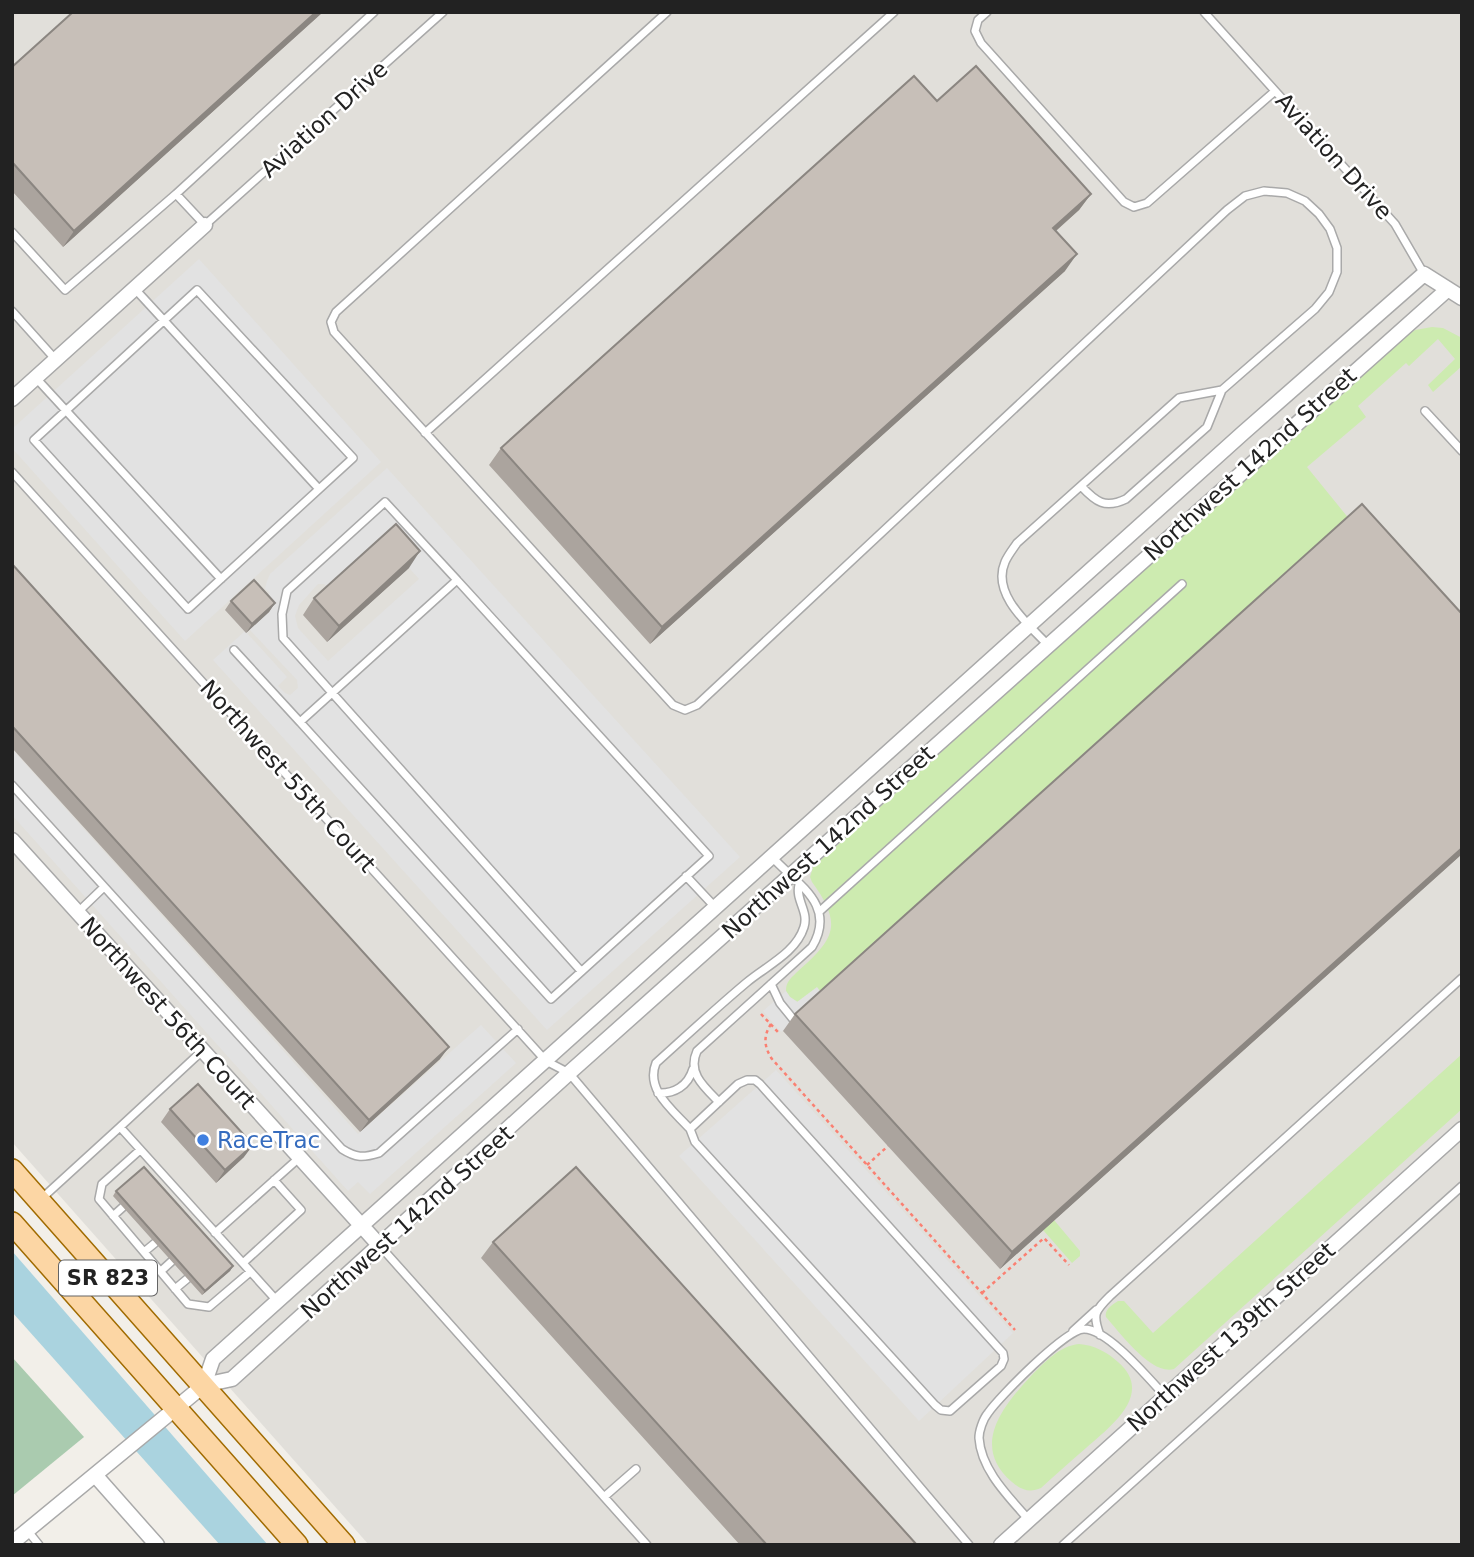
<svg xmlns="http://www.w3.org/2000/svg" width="1474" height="1557" font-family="'DejaVu Sans',sans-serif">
	<rect width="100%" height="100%" fill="#f2efe9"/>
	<path fill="#e1dfda" d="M12,12H1462V1545H369L12,1142Z"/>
	<path fill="#cdebb0" d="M1432,327L1443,328L1462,338V366L1433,392L1428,385L1455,359L1438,339L1409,366L1406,363L1358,406L1366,417L1307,467L1350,520L823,995L798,1002L790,997L786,991C786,982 790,979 796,973C834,939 844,926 812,882L810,877L813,867L1402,339L1415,330Z
		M1462,1054V1109L1174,1369C1152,1376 1120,1333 1106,1317C1104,1310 1113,1304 1118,1301H1124L1153,1333Z
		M1054,1220L1080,1251V1256L1072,1263L1043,1230Z
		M1079,1344C1094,1345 1107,1352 1118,1362C1155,1394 1110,1427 1086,1448C1071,1461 1056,1474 1041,1488C1030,1493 1021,1490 1012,1482C970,1446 1003,1406 1031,1376C1044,1363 1059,1346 1079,1344Z"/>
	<path fill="#aacbaf" d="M12,1357L84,1437L12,1496Z"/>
	<path fill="#e2e2e2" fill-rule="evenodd" d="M199,259L381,462L185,641L12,448V429Z
		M387,468L740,857L547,1030L213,660L245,631L287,677L278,686L285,693L290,695L298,688L297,680L250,630L260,602L270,593L265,589L267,581L270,574ZM385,541L419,579L328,661L298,628L295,616L299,605L318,584H324L331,589Z
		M12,749L358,1134L481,1025L516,1063L370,1194L358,1182L348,1191L12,815Z
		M817,987L823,995L781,1032L763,1011L786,991L790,997L797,1002Z
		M776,1070L1013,1333L919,1421L679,1156Z"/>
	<path fill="#aad3df" d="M12,1251L268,1545H220L12,1312Z"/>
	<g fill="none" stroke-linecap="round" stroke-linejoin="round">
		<defs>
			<path id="lane" d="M374,12L176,194L205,225L443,12
				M667,12L336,312L331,322L334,332L673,705L685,710L697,705L1227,210L1245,196L1264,191L1287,193L1305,201L1319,214L1330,229L1337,248V272L1329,292L1315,309L1222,390L1207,427L1126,499C1105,509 1096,502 1081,486
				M987,12L978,20L975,31L981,43L1124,202L1134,207L1147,203L1275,91
				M1204,12L1395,224L1424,274
				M12,232L65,290L176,194
				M135,289L319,489
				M197,290L353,458L188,609L34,440Z
				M12,311L56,360
				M36,378L221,579
				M1425,411L1462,451
				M425,433L894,12
				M12,472L546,1061L569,1073L969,1545
				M457,580L709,856L551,999L300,722Z
				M457,580L385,502L287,591L282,614L283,638L581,971
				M1048,645C1029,625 991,594 1005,562C1008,555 1013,549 1017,543L1179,398L1222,390
				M234,650L300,722
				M12,785L342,1149C356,1158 363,1158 379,1153L518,1029
				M686,876L715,907
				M820,911L1182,584
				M78,912L104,887
				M771,984L780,1003L793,1019
				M202,1051L120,1127L278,1302
				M747,1080H755L760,1084L1003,1353L1004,1359L1001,1366L950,1411L941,1410L935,1405L695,1142L690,1129L738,1084Z
				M658,1093C674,1094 688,1086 693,1069
				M719,1102C704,1087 687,1073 697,1051L812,947C837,905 798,885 773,858
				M690,1129C673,1110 645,1090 656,1063C686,1036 715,1009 746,983C766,966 796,953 804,927C809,911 795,900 799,885
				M140,1150L102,1184L99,1199L188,1304L209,1307L250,1272
				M40,1200L120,1127
				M113,1216L123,1207
				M215,1233L299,1158
				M380,1246L647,1545
				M144,1252L155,1243
				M243,1263L301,1210L274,1180
				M161,1271L172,1261
				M175,1289L187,1279
				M1073,1331L1096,1310
				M1100,1335C1092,1314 1095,1311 1110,1296L1462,978
				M604,1497L636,1469
				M1029,1520C1009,1497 981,1470 979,1438C979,1431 983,1419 988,1413C999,1397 1066,1329 1084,1329C1108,1329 1149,1379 1166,1397
				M27,1530L39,1545
				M1063,1545L1462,1186"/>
			<path id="street" d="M12,399L205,225
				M12,840L380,1246
				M204,1385L213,1359L1243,433L1424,274L1462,298
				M95,1475L157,1545
				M12,1543L204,1385L232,1379L569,1073L1448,289
				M1001,1545L1462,1129"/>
			<path id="primary" d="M12,1170L344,1545
				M12,1223L297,1545"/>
		</defs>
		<use href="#lane" stroke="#a9a9a9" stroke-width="10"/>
		<use href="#street" stroke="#a9a9a9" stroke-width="17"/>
		<use href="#primary" stroke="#a06b00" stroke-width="24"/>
		<path stroke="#fa8072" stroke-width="2.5" stroke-dasharray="3.5 3.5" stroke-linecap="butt" d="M761,1014L778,1032
			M771,1024C763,1036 764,1047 772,1059L1015,1330
			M867,1165L888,1146
			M982,1293L1044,1238L1069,1265"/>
		<use href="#lane" stroke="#fff" stroke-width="7"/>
		<use href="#street" stroke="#fff" stroke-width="14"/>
		<use href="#primary" stroke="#fcd6a4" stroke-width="21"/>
	</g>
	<path fill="#aba49e" d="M73,12H323L63,247L12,191V67Z
		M937,101L1091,194L1079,210L1056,231L1065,271L650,644L489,465L501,448Z
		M12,564L440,1059L360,1132L12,748Z
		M409,568L327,642L303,615L314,598Z
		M231,601L275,603L269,612L246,633L225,610Z
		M1462,614V854L1000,1269L783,1031L795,1014Z
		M170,1109L244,1157L216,1183L161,1122Z
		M116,1191L233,1266L230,1271L202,1295L113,1196Z
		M493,1242L917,1545H740L481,1258Z"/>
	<path fill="#8b8681" d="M316,12H323L63,247L74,231Z
		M1091,194L1079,210L1041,244L1053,228Z
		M1077,254L1065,271L650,644L662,627Z
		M420,551L409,568L327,642L339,626Z
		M275,603L269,612L246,633L252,624Z
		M1462,848V854L1000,1269L1012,1252Z
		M449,1047L440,1059L360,1132L369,1120Z
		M253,1145L244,1157L216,1183L225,1170Z
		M233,1266L230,1271L202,1295L205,1291Z"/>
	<path fill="#c7bfb8" stroke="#8b8681" stroke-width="2" d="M73,12H316L74,231L12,162V67Z
		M976,66L1091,194L1053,228L1077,254L662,627L501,448L914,76L937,101Z
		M1362,504L1462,614V848L1012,1252L795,1014Z
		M396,524L420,551L339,626L314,598Z
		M12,564L449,1047L369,1120L12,726Z
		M254,580L275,603L252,624L231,601Z
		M198,1084L253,1145L225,1170L170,1109Z
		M144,1167L233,1266L205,1291L116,1191Z
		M576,1167L917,1545H767L493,1242Z"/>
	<circle fill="#3f7fe0" stroke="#fff" stroke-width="2.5" cx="203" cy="1140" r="7"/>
	<g text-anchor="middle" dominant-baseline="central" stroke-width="5" stroke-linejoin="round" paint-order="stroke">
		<rect fill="#fff" stroke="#646464" stroke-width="2" x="59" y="1260.5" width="98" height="35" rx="5"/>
		<g font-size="21" font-weight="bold" fill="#222">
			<text x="108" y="1278">SR 823</text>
		</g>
		<g font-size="23" fill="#222" stroke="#fff">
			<text transform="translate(324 119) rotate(-42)">Aviation Drive</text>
			<text transform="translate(1334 156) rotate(48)">Aviation Drive</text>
			<text transform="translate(1250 464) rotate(-42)">Northwest 142nd Street</text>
			<text transform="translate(288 776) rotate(48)">Northwest 55th Court</text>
			<text transform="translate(828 842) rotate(-42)">Northwest 142nd Street</text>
			<text transform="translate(168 1013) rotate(48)">Northwest 56th Court</text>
			<text transform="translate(407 1222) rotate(-42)">Northwest 142nd Street</text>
			<text transform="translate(1231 1337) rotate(-42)">Northwest 139th Street</text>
		</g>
		<g font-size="23" fill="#366cbe" stroke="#fff" text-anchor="start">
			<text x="217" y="1140">RaceTrac</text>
		</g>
	</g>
	<rect width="1474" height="1557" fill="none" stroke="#222222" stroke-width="28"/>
</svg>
